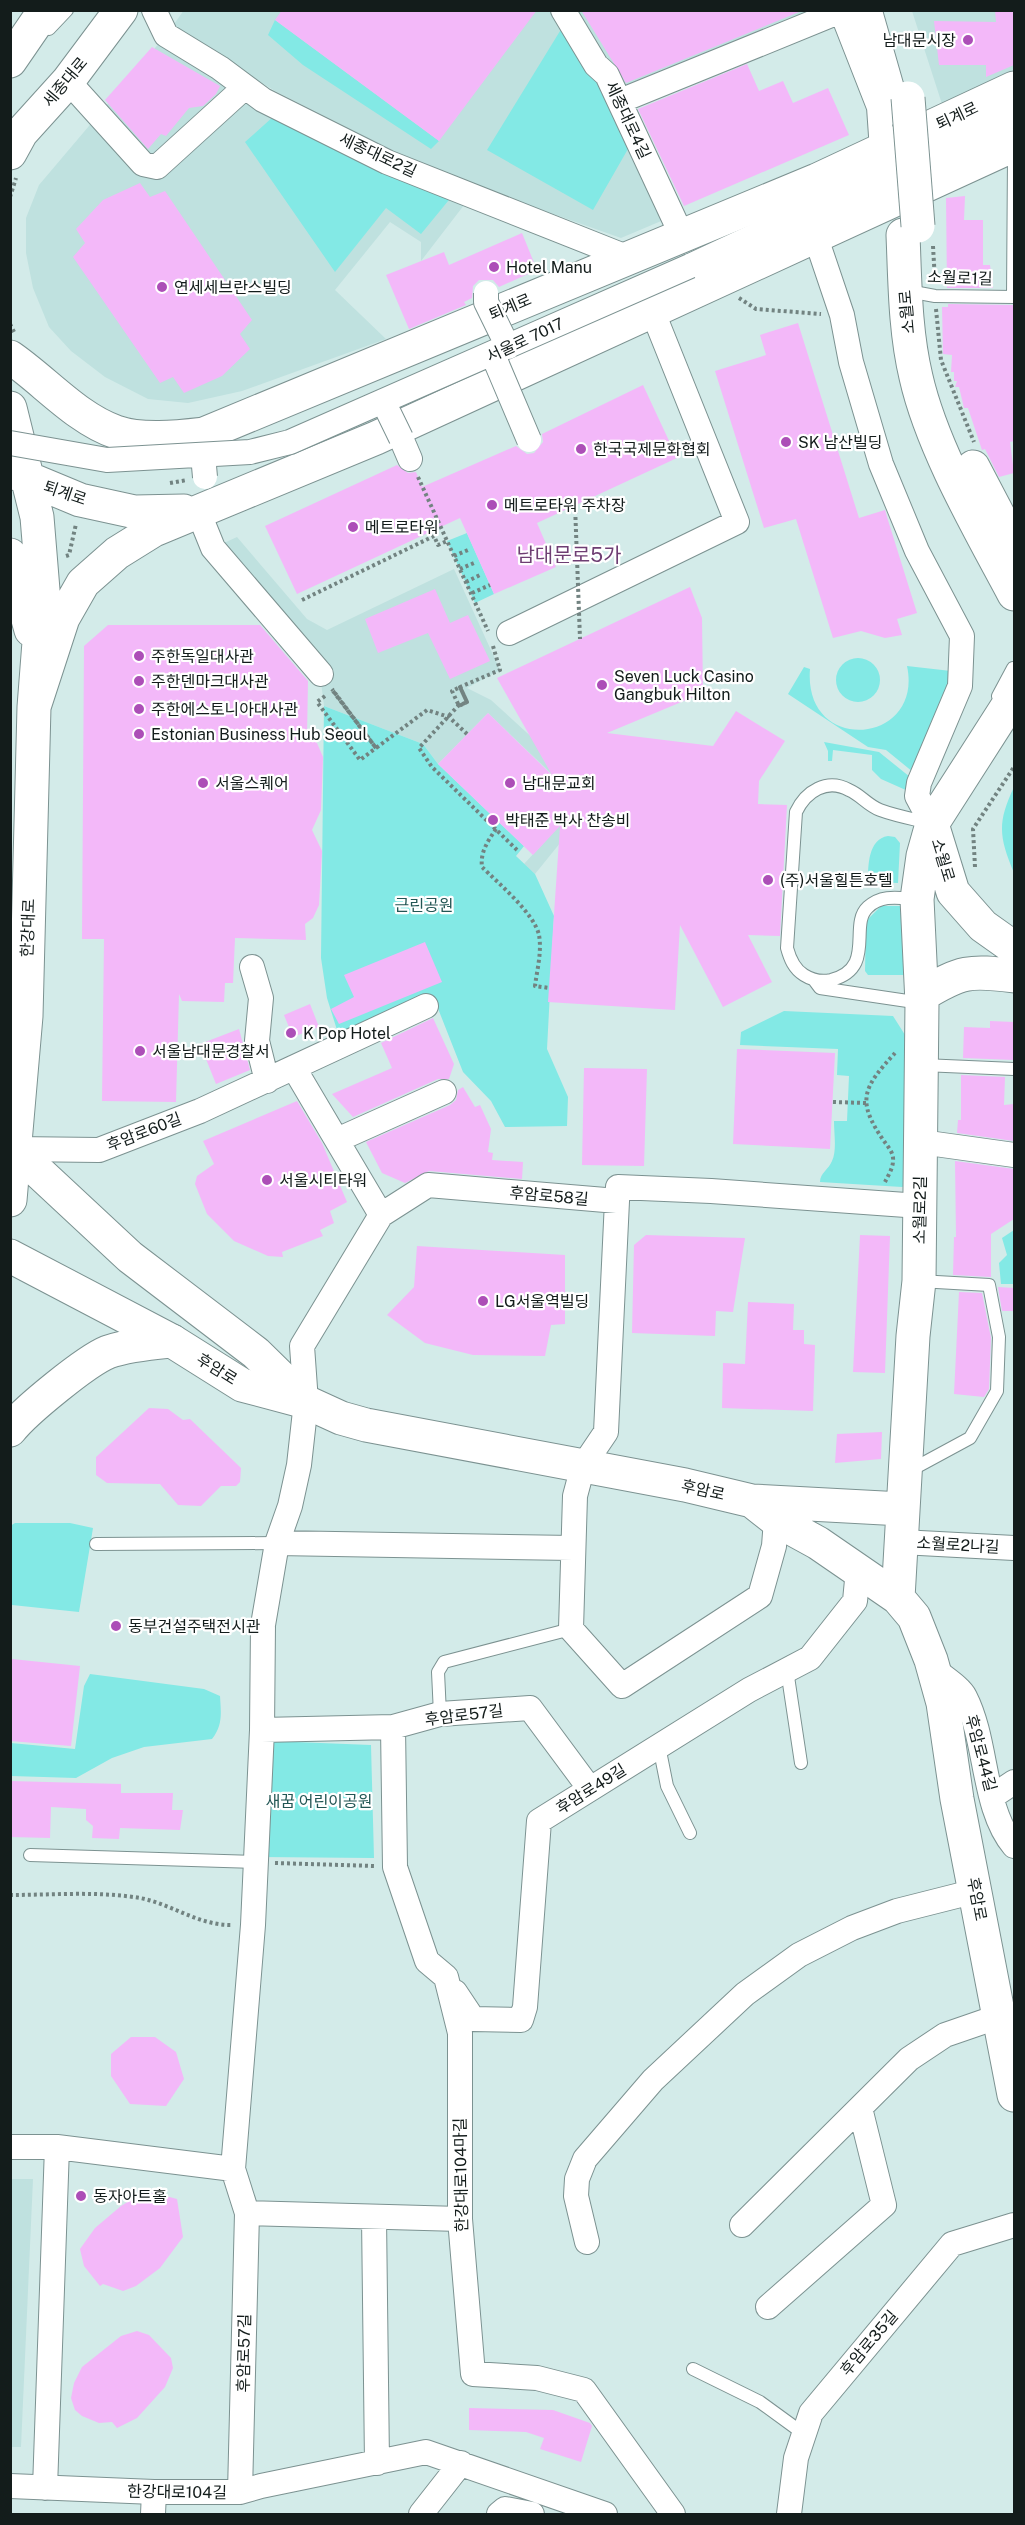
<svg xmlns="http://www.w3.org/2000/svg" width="1025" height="2525" font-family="'Public Sans','Noto Sans KR',sans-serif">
	<rect width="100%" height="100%" fill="#d3ebe9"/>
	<path fill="#bfe1df" d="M184,10H831L620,101L673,216L621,238L432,171L275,91L172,27Z
		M912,11H1014V69L942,104Z
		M166,35L471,196L421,261V242L390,222L335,290L386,339L242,391L188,403L148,399L105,377L71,351L49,327L33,288L26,253V218L39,185Z
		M237,537L307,619L327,630L454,569L500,670L467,688L491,700L584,785L582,816L535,874L524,864L581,802L488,713L438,764L423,744L324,706L320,674L213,548Z
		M11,2179H33L21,2447H10Z"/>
	<path fill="#83e9e5" d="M568,18L636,135L593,210L487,150Z
		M275,20L439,141L431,149L303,65L268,35Z
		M274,116L453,195L421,234L386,208L335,272L245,142Z
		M467,533L494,594L475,603L447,541Z
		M836 680a22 22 0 1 1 44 0a22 22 0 1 1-44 0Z
		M907,666L951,671V691L913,772L886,750L868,747L788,694L804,667L810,669C803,756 924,745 907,666Z
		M324,706L423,744L438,764L524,846L516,856L535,874L554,916L547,1049L568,1097L567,1126L505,1127L491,1101L463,1072L437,1006L372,1036L337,1030L327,998L321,958Z
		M824,742L879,752L910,777L908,791L881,779L872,770V755L833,750L832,761H828V751Z
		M1014,787V873C999,837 997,823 1014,787Z
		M888,836L895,837L900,843L898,883L868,882C868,866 868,839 888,836Z
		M881,906H902L907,975H868L865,971L866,921Z
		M784,1011L893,1016L907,1038L909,1184L902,1187L820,1182C820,1173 829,1169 832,1161C837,1150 834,1134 834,1121H847L849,1076L837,1075L838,1049L740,1045L741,1032Z
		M1014,1230V1284H1001L999,1263L1007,1255L1002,1238Z
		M15,1523H70L93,1528L79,1612L12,1605L11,1622L10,1526Z
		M90,1674L204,1689L220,1696C221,1713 223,1725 212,1739L144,1747L112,1758L76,1778L11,1776V1743L75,1749L84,1686Z
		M270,1741L371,1745L374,1858L261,1857Z"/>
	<path fill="#f3b8f9" d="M282,10H537L439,141L275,20Z
		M581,10H804L626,83Z
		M995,10H1014V65L986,77V65H939L934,21L996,22Z
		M152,47L220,86L216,94L203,106L189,108L166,136L161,134L148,149L105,100Z
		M747,64L759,91L783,81L793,103L828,88L849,135L684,206L638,109Z
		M140,183L150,197L165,191L252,320L240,334L250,349L222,376L184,393L173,377L160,383L73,257L85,243L76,229L103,200Z
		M965,196L964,220H983V265H990L993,288H947L946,198Z
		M522,233L537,270L499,287L493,280H479L473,286L472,298L464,302L466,305L409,329L386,275L444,252L449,265Z
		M948,304L1014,305V441L1010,442L1014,473L999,477L985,449L982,450L968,408H964L959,387H955L957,381H954V372H951L952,355L943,354L942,307H948Z
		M798,323L859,518L885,510L887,517L917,613L897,619L902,635L885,638L861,631L833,638L796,519L764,528L715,371L766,355L760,335Z
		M643,385L677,458L537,523L556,567L494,594L460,518L297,594L265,526L397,465L408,473L416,472L422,487L516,446L527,454L534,453L543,442L542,434Z
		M690,587L702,618L703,693L607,733L713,746L736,711L785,741L759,781L758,804L787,805L780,936L748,935L772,982L723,1007L680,925L675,1010L548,1002L560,826L533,855L438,764L488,713L552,775L497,678Z
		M435,589L450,623L468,615L490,661L450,679L428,633L378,653L365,619Z
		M108,625H260L308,681L307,736L317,743L323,757L321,810L312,830L322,851L319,905L313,918L305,924L306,940L235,938L233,983H225L224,1002L182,1001L179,994L176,1102L102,1101L104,939H82L84,646Z
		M425,942L442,982L339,1024L331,1009L354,997L344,975Z
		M310,1004L319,1027L293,1037L284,1015Z
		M433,1018L454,1064L449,1079H438L353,1117L332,1094L392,1068L381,1043Z
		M990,1021L1014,1022V1060L963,1058L964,1027L990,1028Z
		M239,1029L250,1070L216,1084L200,1044Z
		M737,1049L835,1053L830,1149L733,1144Z
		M584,1068L647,1069L644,1166L582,1165Z
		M961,1075L1005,1077L1004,1105L1014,1104V1141L957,1133L958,1120H961Z
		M463,1087L475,1107L480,1105L491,1129L488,1152L493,1153L492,1160L523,1162L522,1179L429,1171L405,1183L382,1173L366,1142L450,1105L456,1100L458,1090Z
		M297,1101L322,1143L347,1202L330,1211L334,1223L320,1230L323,1236L282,1252L283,1257L268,1256L234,1241L207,1214L195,1184L197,1176L214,1164L203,1141Z
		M955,1161L1014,1169V1219L991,1234V1277L953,1275L954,1237H956Z
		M646,1235L745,1238L733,1312L716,1311L715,1336L632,1333L634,1245Z
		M860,1235L890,1236L885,1373L853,1372Z
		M417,1246L565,1255V1324L551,1325L545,1356L473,1355L425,1343L387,1315L414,1287Z
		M998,1287L1014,1288V1311H1002Z
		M959,1292L982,1293L991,1338L989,1389L984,1397L954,1394Z
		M748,1302L794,1304L793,1330H804V1344L815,1345L813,1411L722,1408L723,1363L745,1364Z
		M149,1408L168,1409L183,1420L190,1419L241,1468L240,1482L236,1486H221L201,1506L178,1505L160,1484L107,1483L96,1475V1457Z
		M882,1432L881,1459L835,1463L837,1434Z
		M12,1659L80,1666L71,1746L10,1741Z
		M10,1781L121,1784V1793H173L172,1810H183L180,1830L120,1828L119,1839L92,1838L93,1826L86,1820V1809L51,1807L50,1838L10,1837Z
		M131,2037H155L176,2052L184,2079L166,2106L130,2104L111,2076V2054Z
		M155,2193L177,2199L183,2237L160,2268L136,2286L123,2291L103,2284L100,2286L84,2266L80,2249L95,2228L121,2206L139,2195Z
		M137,2331L149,2335L171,2358L173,2368L165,2387L137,2418L117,2428L112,2422L99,2423L82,2416L75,2410L71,2398L74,2383L82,2367L121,2336Z
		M469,2408L553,2410L590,2423L592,2426L581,2462L540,2449L544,2438L526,2432L469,2430Z"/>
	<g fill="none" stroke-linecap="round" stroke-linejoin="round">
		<defs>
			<path id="lane" d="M49,29L67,10
				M908,291L935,296L1014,297
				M1013,297L1014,157
				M998,696L1013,668
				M917,899C899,898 882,894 868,907C848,925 877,968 831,980C822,982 812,980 804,975C794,969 790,959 787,948L796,812C806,791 827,778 849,790C861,795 867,805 880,810C896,816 913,819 930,823
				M814,980L820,988L921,1003
				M923,1065L1014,1069
				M909,1471L970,1438L997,1391L999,1337L989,1285L919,1281
				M96,1544L277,1543
				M787,1670L801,1763
				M440,1714L438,1672L444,1662L571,1629
				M659,1746L667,1786L690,1833
				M30,1855L256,1862
				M693,2369L760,2402L804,2434"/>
			<path id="street" d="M154,10L166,35L220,68L263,100L387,162L629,258
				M563,10L596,65L607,75L682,236
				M841,10L879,107L882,150
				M68,81L143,164L157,167L245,87
				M620,101L841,11
				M815,235L842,315L851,362L881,464L917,551L962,636L960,686L919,783L917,796L932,824
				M690,266L1014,115
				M401,438L410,459
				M198,511L213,548L321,674
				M509,633L737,522L652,310
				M252,967L261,998L257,1041L267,1081
				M294,1068L381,1215
				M337,1140L444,1092
				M921,1142L1014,1155
				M14,1149L99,1150L200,1111L426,1006
				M617,1201L606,1432L583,1466L575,1496L571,1629L622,1686L760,1596L774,1546L776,1520
				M901,1542L1014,1548
				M277,1543L573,1548
				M934,1669C943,1677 960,1687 965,1697C988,1742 982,1808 1014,1846
				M393,1727L395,1867L427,1961L446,1977L460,2033V2219L473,2374L537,2378L584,2390L673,2514
				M262,1730L393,1727L440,1714L530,1708L590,1789
				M993,1796L1014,1782
				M455,1992L473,2019L521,2020L525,2007L539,1821L749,1690L810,1658L855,1601L858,1570
				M10,2147H57L233,2169
				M247,2213L460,2219
				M374,2217L377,2463
				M742,2225L909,2059L945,2035L1000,2016
				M587,2242L576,2196L577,2179L585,2159L653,2080L745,1994L799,1955L852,1928L897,1911L976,1891
				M768,2307L884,2205L860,2108
				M10,2486L154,2492H240L261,2486L426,2452L605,2514
				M45,2488L57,2147
				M240,2492L247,2213L233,2169L253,1925L262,1730L263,1625L277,1543L290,1506L299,1465L306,1402L302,1346L381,1215L428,1185L617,1201L618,1187L711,1191L920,1206
				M153,2514L154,2492
				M421,2514L461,2463
				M499,2514L505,2509L532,2514
				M789,2514L796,2458L811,2413L952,2244L1014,2225"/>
			<path id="secondary" d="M865,10L893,108
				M903,235C905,283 905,331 916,377C932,448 980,530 1014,594
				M973,467L1014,545
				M932,824L953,892L983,926L1014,948
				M922,995C961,971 970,970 1014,976
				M10,1256L172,1341L242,1385L306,1402L341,1418L366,1425L685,1485L752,1501L776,1520L818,1543L898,1598L914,1617L931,1660L943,1703L957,1799L1014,2095
				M752,1501L902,1509
				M898,1598L913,1336L919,1281L922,1003L917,899L923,856L932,824L1014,696"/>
			<path id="primary" d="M10,61L45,10
				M10,153L21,133L68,81L121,10
				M10,357C45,381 76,418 116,432C142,441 177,437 204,434L817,180L1014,88
				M10,408L37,517L43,590L34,707L26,1016L10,1200
				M15,473L80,500L135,512L184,511
				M10,555L31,630
				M34,707L63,618L83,583L117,553L154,530L376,438L1014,145
				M14,1149L130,1257L256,1353L306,1402
				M10,1430C25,1411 86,1361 108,1352C128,1345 152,1343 172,1341"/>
		</defs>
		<use href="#lane" stroke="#7c9291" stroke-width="14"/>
		<use href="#street" stroke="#7c9291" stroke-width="26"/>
		<use href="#secondary" stroke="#7c9291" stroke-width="35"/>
		<use href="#primary" stroke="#7c9291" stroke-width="35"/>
		<path stroke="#728381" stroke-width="4" stroke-dasharray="3 3" stroke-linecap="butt" d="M10,197L16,178
			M933,246L935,281
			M739,298L756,309L821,314
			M936,309L941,360L974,442
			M10,324L14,332
			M418,477L488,631
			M170,483L187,480
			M66,556L69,555L76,524
			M454,556L468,550
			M460,569L474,563
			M466,582L480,575
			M472,593L490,585
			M302,600L434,536L438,545L447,541
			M493,646L500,670L460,687L467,702L459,706L452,691L460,687L467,702L458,706L419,748L432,767L517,850
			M333,691L376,748L427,710L449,717L467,734
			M325,696L317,702L360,760L376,748L332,689
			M496,829C488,841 480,852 482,867C498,883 534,913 539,935C542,952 537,970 535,986L549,988
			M975,867L973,829L1014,767
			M833,1102L866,1103
			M885,1182C888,1176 893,1168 893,1161C894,1153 888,1147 884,1141C855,1100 864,1087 895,1053
			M275,1863L375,1866
			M10,1895C53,1895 98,1891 140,1898C172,1904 199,1926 233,1925"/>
		<use href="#lane" stroke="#fff" stroke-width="12"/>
		<use href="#street" stroke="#fff" stroke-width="24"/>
		<use href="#secondary" stroke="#fff" stroke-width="33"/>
		<use href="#primary" stroke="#fff" stroke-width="33"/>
		<defs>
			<path id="street-bridge" d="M486,293V302L508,347
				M493,355L529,440
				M383,401L401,438
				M10,443L107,460L250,452L290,442L690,266
				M203,455L205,477"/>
			<path id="secondary-bridge" d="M908,98L918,226"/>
		</defs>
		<use href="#street-bridge" stroke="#7c9291" stroke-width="26" stroke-linecap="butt"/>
		<use href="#secondary-bridge" stroke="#7c9291" stroke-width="35" stroke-linecap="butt"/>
		<path stroke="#728381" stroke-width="4" stroke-dasharray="3 3" stroke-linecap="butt" d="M575,505L580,639"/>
		<use href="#street-bridge" stroke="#fff" stroke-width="24"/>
		<use href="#secondary-bridge" stroke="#fff" stroke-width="33"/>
	</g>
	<g fill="#ac4eb7" stroke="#fff" stroke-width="2">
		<circle cx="968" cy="40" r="6"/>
		<circle cx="494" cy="267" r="6"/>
		<circle cx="162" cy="287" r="6"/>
		<circle cx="786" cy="442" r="6"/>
		<circle cx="581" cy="449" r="6"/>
		<circle cx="492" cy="505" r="6"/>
		<circle cx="353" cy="527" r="6"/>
		<circle cx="139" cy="656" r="6"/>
		<circle cx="139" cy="681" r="6"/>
		<circle cx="602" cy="685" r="6"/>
		<circle cx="139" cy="709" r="6"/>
		<circle cx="139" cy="734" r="6"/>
		<circle cx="203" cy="783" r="6"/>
		<circle cx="510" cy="783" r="6"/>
		<circle cx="493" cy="820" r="6"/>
		<circle cx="768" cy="880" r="6"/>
		<circle cx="291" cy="1033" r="6"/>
		<circle cx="140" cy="1051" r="6"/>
		<circle cx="267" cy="1180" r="6"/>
		<circle cx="483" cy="1301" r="6"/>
		<circle cx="116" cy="1626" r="6"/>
		<circle cx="81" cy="2196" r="6"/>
	</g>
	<g text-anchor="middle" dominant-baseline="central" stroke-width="4.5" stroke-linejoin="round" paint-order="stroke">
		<g font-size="16" fill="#131c1b" stroke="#fff" text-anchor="start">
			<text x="956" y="40" text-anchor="end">남대문시장</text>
			<text x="506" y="267">Hotel Manu</text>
			<text x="174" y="287">연세세브란스빌딩</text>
			<text x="798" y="442">SK 남산빌딩</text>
			<text x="593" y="449">한국국제문화협회</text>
			<text x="504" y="505">메트로타워 주차장</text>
			<text x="365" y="527">메트로타워</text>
			<text x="151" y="656">주한독일대사관</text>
			<text x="614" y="676">Seven Luck Casino<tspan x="614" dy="18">Gangbuk Hilton</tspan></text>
			<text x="151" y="681">주한덴마크대사관</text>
			<text x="151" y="709">주한에스토니아대사관</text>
			<text x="151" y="734">Estonian Business Hub Seoul</text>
			<text x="215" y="783">서울스퀘어</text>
			<text x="522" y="783">남대문교회</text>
			<text x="505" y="820">박태준 박사 찬송비</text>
			<text x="780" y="880">(주)서울힐튼호텔</text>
			<text x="303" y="1033">K Pop Hotel</text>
			<text x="152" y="1051">서울남대문경찰서</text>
			<text x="279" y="1180">서울시티타워</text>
			<text x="495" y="1301">LG서울역빌딩</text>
			<text x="128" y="1626">동부건설주택전시관</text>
			<text x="93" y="2196">동자아트홀</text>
		</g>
		<g font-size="16" fill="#131c1b" stroke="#fff">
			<text transform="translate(65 82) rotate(-50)">세종대로</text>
			<text transform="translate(957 116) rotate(-25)">퇴계로</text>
			<text transform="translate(628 120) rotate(65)">세종대로4길</text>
			<text transform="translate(378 155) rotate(25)">세종대로2길</text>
			<text transform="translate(960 278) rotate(2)">소월로1길</text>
			<text transform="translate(510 307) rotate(-23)">퇴계로</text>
			<text transform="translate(907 312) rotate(-95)">소월로</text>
			<text transform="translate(525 340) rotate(-25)">서울로 7017</text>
			<text transform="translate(65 493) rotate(19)">퇴계로</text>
			<text transform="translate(943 860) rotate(73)">소월로</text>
			<text transform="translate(28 928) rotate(-88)">한강대로</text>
			<text transform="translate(144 1132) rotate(-21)">후암로60길</text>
			<text transform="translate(549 1196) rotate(5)">후암로58길</text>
			<text transform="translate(920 1210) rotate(-89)">소월로2길</text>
			<text transform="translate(217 1369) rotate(32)">후암로</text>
			<text transform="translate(703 1490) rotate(13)">후암로</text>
			<text transform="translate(958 1545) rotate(3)">소월로2나길</text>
			<text transform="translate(464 1715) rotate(-7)">후암로57길</text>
			<text transform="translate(981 1753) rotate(75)">후암로44길</text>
			<text transform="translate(591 1789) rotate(-32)">후암로49길</text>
			<text transform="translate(977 1899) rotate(79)">후암로</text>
			<text transform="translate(461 2175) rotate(-91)">한강대로104마길</text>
			<text transform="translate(869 2343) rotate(-50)">후암로35길</text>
			<text transform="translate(244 2353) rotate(-89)">후암로57길</text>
			<text transform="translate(177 2492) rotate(1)">한강대로104길</text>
		</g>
		<g font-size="16" fill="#225654" stroke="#fff">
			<text x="424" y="905">근린공원</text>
			<text x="319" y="1801">새꿈 어린이공원</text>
		</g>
		<g font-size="20" fill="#6e3e73" stroke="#fff">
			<text x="569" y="555">남대문로5가</text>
		</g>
	</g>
	<rect width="1025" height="2525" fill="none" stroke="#131c1b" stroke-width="24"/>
</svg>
